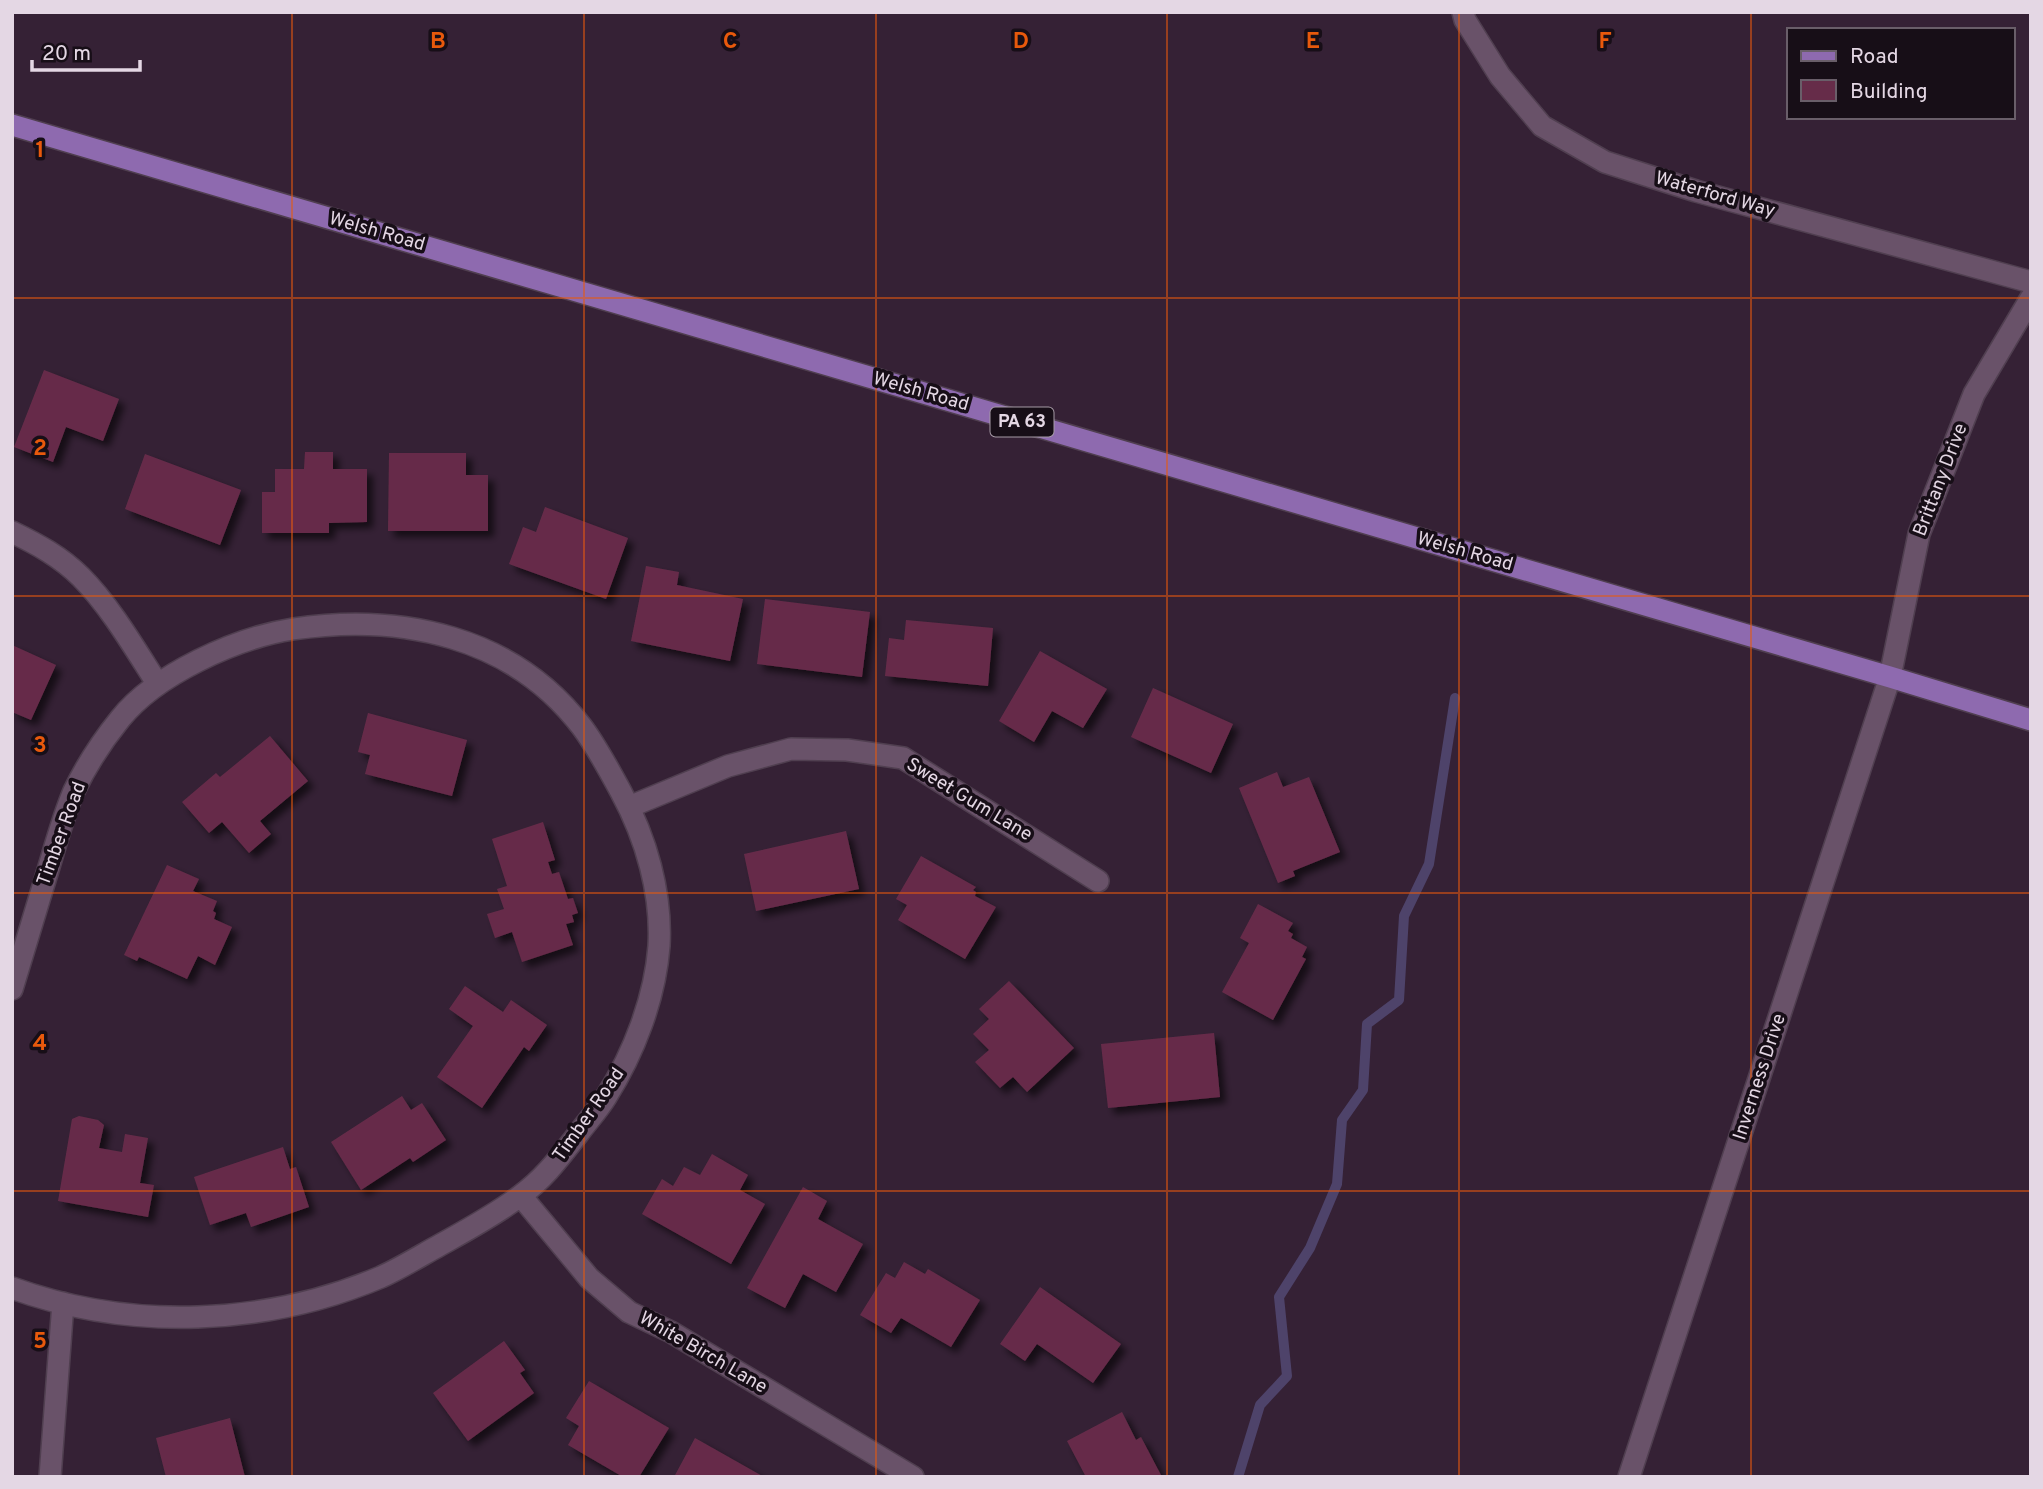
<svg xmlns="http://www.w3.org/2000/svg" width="2043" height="1489" font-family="Overpass,sans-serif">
	<defs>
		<filter id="shadow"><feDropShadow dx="6" dy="6" stdDeviation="3.5" flood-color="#0009"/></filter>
	</defs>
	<rect width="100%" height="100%" fill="#352135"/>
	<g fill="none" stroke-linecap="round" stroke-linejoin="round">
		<path stroke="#4e436a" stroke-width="10" d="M1238,1477L1260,1405L1287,1376L1279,1297L1310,1248L1337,1184L1342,1120L1363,1090L1367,1024L1399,1000L1404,916L1429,864L1455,698"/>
	</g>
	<path fill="#662c49" filter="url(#shadow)" d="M44,370L119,399L103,441L66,427L53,462L14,447Z
		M305,452H333V469H367V522L329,523V533H262V492H275V469H304Z
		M389,453H466V475H488V531H388Z
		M145,454L241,490L220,545L125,509Z
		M545,507L628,538L606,599L509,564L523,527L536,532Z
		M646,566L679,572L677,585L743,599L730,661L631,641Z
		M765,599L870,612L862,677L757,664Z
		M906,620L993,628L988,686L885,676L889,638L904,640Z
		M12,645L56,665L31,720L12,712Z
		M1040,651L1107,689L1083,728L1052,711L1034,742L999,721Z
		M1153,688L1233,724L1211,773L1131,737Z
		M368,713L467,740L452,796L365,774L370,755L358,752Z
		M270,736L308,781L260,821L271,834L249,853L222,822L209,833L182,802L216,773L220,777Z
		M1277,772L1283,787L1309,777L1340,852L1293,871L1295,876L1278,883L1239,788Z
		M543,822L555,860L548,862L552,874L559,872L568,899L573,898L578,913L572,915L574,922L566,924L573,945L522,962L512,932L495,938L487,914L504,909L497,889L507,886L492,839Z
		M846,831L859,889L756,911L744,854Z
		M921,856L976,887L973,890L976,892L975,896L996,907L965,959L898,920L907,905L896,899Z
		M167,865L199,879L193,891L217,901L213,911L216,913L214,919L232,927L215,965L198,956L187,979L139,957L137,961L124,955Z
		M1258,904L1293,923L1288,931L1293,934L1291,938L1307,947L1302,957L1306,959L1273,1020L1222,992L1249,943L1240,938Z
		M1009,981L1074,1048L1027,1092L1013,1077L1000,1088L975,1062L989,1050L973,1034L989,1019L979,1009Z
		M465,986L503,1012L511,1000L547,1025L529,1051L524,1047L482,1108L437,1077L473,1026L449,1009Z
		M1214,1033L1220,1097L1108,1108L1101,1044Z
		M402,1096L411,1110L422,1103L446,1140L413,1162L410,1158L361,1190L331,1142Z
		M79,1116L98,1120L104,1125L99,1148L122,1152L125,1134L148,1138L140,1183L154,1185L148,1217L58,1201L72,1119Z
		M283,1147L290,1169L296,1167L309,1207L251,1227L246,1213L210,1225L194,1177Z
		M712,1154L748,1175L740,1190L765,1204L731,1264L642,1214L662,1179L673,1186L684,1167L700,1175Z
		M803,1187L827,1201L818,1219L863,1244L836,1292L803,1274L785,1308L747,1288Z
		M904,1262L925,1274L928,1269L980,1300L951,1347L901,1318L891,1333L860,1315L886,1273L895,1278Z
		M1040,1287L1121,1344L1093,1383L1037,1344L1025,1361L1000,1344Z
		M504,1341L525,1370L520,1373L534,1393L468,1441L433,1393Z
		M589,1381L669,1428L639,1477H623L568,1445L579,1426L566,1418Z
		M1122,1412L1136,1440L1141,1437L1162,1477H1086L1067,1441Z
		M230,1418L245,1477H166L156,1438Z
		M695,1438L764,1477H674Z"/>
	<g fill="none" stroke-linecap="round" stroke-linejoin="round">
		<defs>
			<path id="minor" d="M1463,12L1465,20L1500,76L1542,126L1605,162L1696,191L2031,282
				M12,532C37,544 61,557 81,577C110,606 135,649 157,683
				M629,807L728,766L791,749L847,750L903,758L1098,881
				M12,989C23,953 34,917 45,880C54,851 62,819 74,791C86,766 103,740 120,719C156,674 236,638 293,629C401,613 513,636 582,727C597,747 609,770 621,792C646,838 662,893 659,946C655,998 634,1053 606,1097C598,1110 587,1122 578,1134C560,1157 544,1179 520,1196C495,1215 467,1230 440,1245C420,1256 401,1268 381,1277C265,1326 131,1331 12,1288
				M521,1196L589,1278L629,1312L671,1332L913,1477
				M50,1477L63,1303
				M1629,1477L1890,677L1919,534L1974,394L2031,298"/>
			<path id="primary" d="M12,125L1890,677L2031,720"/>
		</defs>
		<use href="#minor" stroke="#503f50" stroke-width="24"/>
		<use href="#primary" stroke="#503f50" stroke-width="24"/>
		<use href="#minor" stroke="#695269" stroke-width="21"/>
		<use href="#primary" stroke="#8e6aaf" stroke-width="21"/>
	</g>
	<path fill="none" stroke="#e8590c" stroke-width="2" stroke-opacity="0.55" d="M292,12V1477M584,12V1477M876,12V1477M1167,12V1477M1459,12V1477M1751,12V1477M12,298H2031M12,596H2031M12,893H2031M12,1191H2031"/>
	<g text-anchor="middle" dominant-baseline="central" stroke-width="7" stroke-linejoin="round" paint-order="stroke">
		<rect fill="#170e17" stroke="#a69ba6" stroke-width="2" x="990.5" y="407.5" width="63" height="29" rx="5"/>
		<g font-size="18" font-weight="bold" fill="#e4d7e4">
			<text x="1022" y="422">PA 63</text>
		</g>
		<g font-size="19" fill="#e4d7e4" stroke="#170e17">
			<text transform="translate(1715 195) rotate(16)">Waterford Way</text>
			<text transform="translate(377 232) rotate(16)">Welsh Road</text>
			<text transform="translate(921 392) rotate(16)">Welsh Road</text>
			<text transform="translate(1941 480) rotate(-69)">Brittany Drive</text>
			<text transform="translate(1465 552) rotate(16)">Welsh Road</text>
			<text transform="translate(969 800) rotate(31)">Sweet Gum Lane</text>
			<text transform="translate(62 834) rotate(-70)">Timber Road</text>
			<text transform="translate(1760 1077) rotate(-72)">Inverness Drive</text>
			<text transform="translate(589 1115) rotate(-55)">Timber Road</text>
			<text transform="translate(703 1353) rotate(30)">White Birch Lane</text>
		</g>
	</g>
	<g font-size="23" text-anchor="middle" font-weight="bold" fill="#e8590c" stroke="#170e17" stroke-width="7" stroke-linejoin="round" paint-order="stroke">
		<text x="438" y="48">B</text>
		<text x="730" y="48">C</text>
		<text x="1021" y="48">D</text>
		<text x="1313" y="48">E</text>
		<text x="1605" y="48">F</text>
		<text x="40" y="157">1</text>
		<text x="40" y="455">2</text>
		<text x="40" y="752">3</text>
		<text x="40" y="1050">4</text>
		<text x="40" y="1348">5</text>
	</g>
	<rect width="2043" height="1489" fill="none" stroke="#e4d7e4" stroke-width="28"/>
	<rect x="1787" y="28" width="228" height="91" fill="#170e17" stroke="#695e69" stroke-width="2"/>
	<rect x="1801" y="51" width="35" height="10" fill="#8e6aaf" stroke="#695e69" stroke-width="2"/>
	<text x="1850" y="63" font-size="21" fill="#e4d7e4">Road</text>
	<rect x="1801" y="80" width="35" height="21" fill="#662c49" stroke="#695e69" stroke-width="2"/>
	<text x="1850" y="98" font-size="21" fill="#e4d7e4">Building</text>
	<path d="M32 60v10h108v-10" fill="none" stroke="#e4d7e4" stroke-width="3.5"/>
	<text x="42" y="60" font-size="21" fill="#e4d7e4" stroke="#170e17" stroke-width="5" paint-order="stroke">20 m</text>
</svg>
